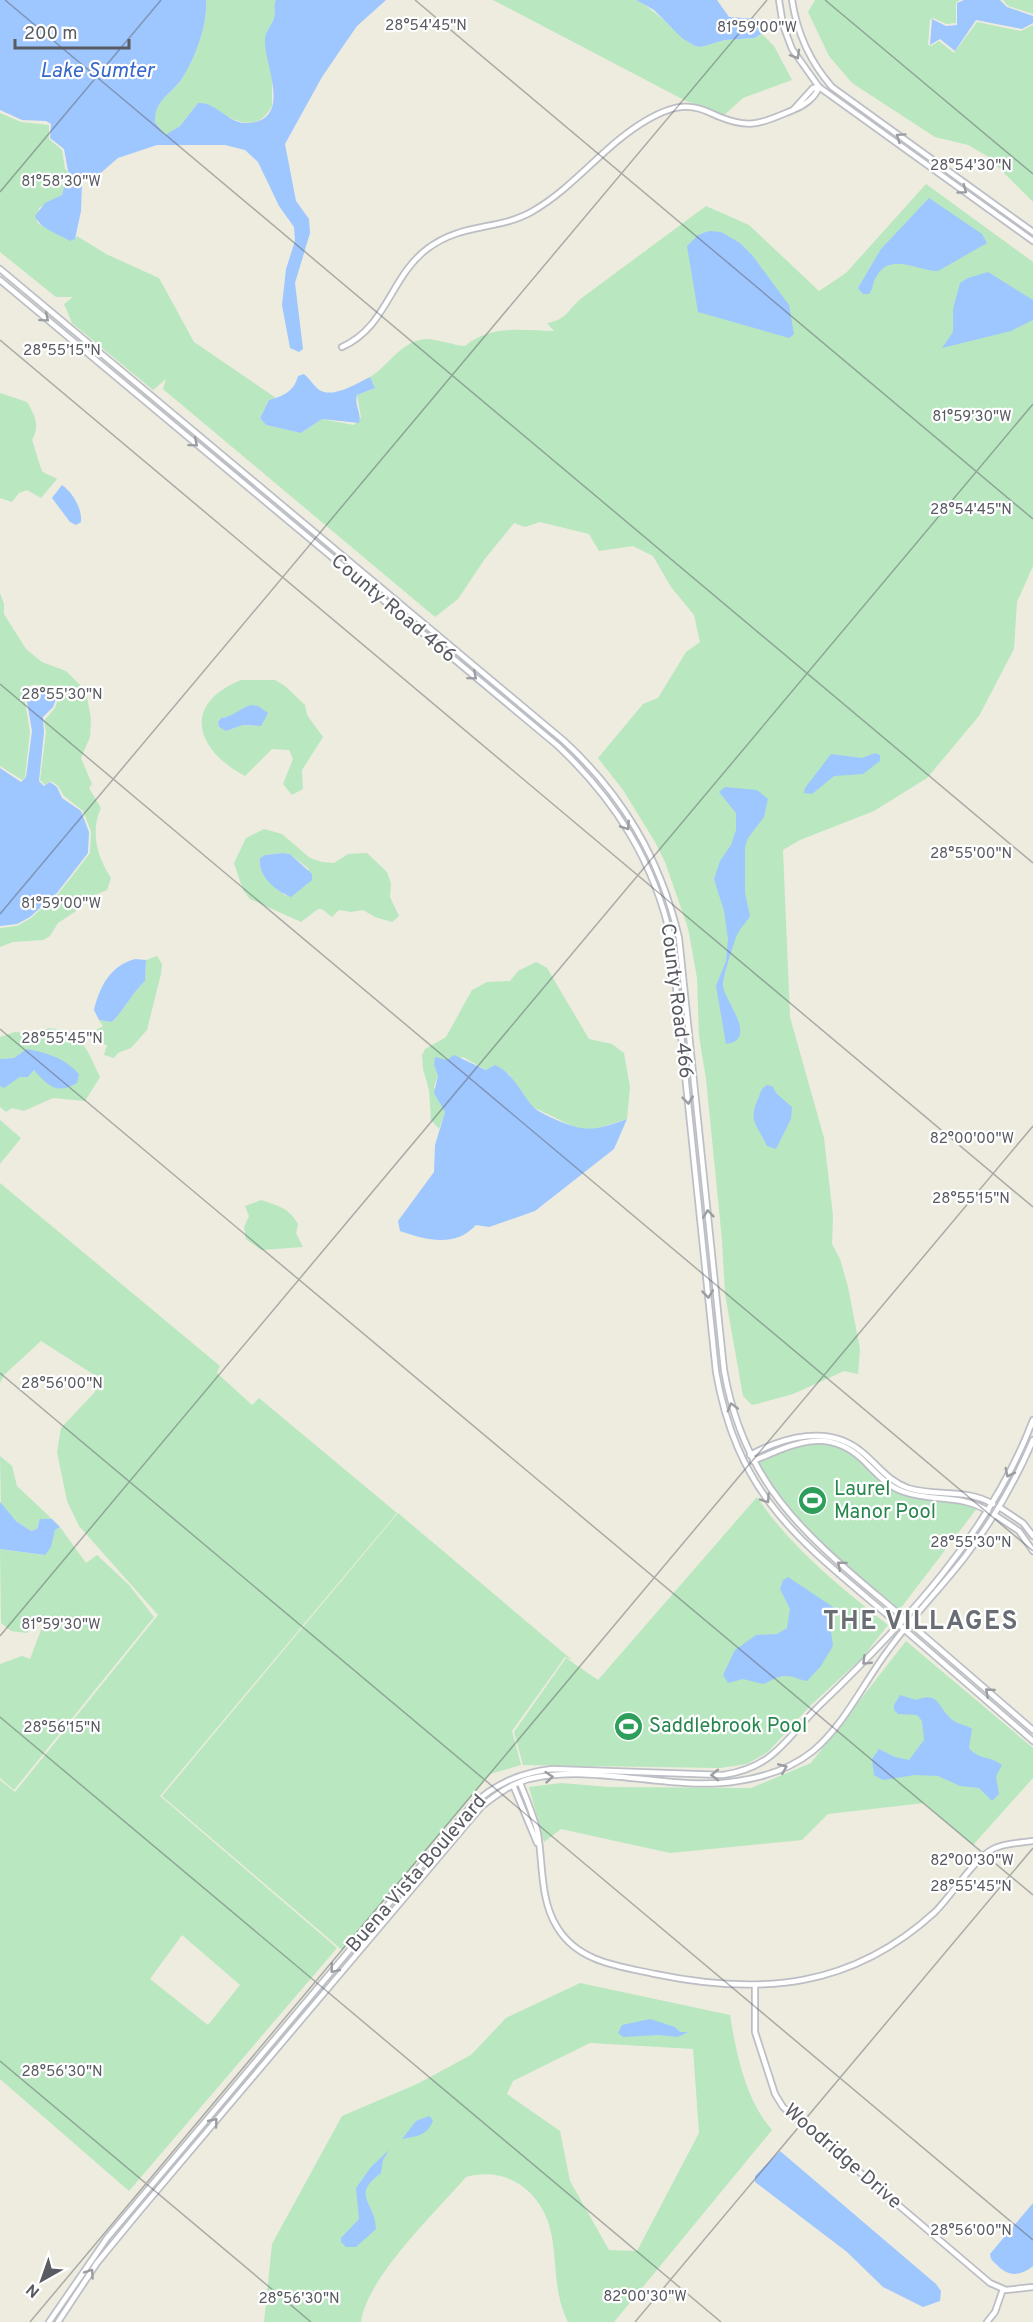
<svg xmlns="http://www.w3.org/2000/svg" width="1033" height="2322" font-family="Overpass,sans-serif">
	<rect width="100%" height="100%" fill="#edecdf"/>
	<path fill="#b9e7c0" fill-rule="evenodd" d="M206,0H276L274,19L265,37L272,75V106C252,142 224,110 198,103L180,126L165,135L155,122C154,101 171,94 181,80C195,60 208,24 206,0Z
		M493,0H636C661,13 675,35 701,47L725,40L755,38L762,34L774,46L792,80L743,98L724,115L686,101Z
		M815,0H960L956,3V23L946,24L933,18L930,20L928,45L931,46L939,41L954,53L977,22L1021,31L1033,25V202L987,156L968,145L935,137L852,83L829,56L808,12Z
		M1003,0H1033V14L1008,6Z
		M0,113L21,122L49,125V139L62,150L65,169L76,179L72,183L64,182L62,195L39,208L37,222L39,224L72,241L77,236L106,254L159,278L194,342L276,398L269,400L260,418L266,425L301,433L322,419L354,425L361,417L357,395L375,388L370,377C390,365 402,339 428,339C440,340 453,345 465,346C490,325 524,330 554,331L547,323C569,319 567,309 583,297C624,267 665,236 706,206L749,225L819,291L846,273L926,184L1033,262V566L1017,602L1014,649L979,716L927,778L874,811L800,840L783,850L790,1017L824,1138L833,1216L832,1244L840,1259L848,1287L860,1349L858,1374L844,1371L793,1394L757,1404L752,1405L743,1396L725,1294L722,1240L706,1079L699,1036L697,978L688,928L665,862L655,842L623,790L598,758L643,704L658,698L686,652L700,642L694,615L671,587L653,556L633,546L599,551L589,534L540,522L525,527L514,523L484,560L458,599L435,617L163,389L166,379L153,390L72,323L64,304L73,297H56L0,252Z
		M0,393L27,402C35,415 40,426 32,440C34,445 41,471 43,472C47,475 53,476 57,479L41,498L27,490L19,493L12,502L0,498Z
		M0,593L4,604V614L26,649L42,662L66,671L86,691L91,719L90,737L81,758L92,784L89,788L101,808C90,831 97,857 111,878L107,890L83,900L76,911L58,923L50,936L43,940L13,942L0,947V928L17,926L31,918L58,894L90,853L91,831L83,811L64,796L58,786L51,781L45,785L40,780L46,732L44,721L55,708L58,699L51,688C41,684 30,683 23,690L30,732L25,777L22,780L0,766Z
		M241,680H275L285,686L305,705L307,715L323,737L302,770L303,789L292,795L283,784L293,759L289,750L272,749L245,776C197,751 180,705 241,680ZM229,717L257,727L243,725L226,731L219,727L218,722L221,718Z
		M264,829L282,834L310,858L322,862L334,863L348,854L367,853L387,872L391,883L390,897L399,916L392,922L375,917L363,910L351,912L339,910L332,917L322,909H318L301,922L250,899L243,890L234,863L246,838ZM283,853L290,854L309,869L286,896C275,885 257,876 260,858L265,855Z
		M157,956L162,964L161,974L147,1030L131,1048L118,1053L114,1058L104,1055L107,1045L95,1042L92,1038L96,1030L103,1026L99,1020L112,1022C126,1008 131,994 145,981L146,960Z
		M536,962L547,968L589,1039L612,1044L624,1053L630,1087L627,1119L589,1131L576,1128L531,1106L509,1074L493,1067L486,1070L463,1057L434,1065L438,1076L434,1087L445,1112L439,1129L431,1120L429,1090L423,1069L422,1055L425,1049L446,1037L472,990L487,982L510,981L518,971Z
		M49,1028C83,1032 86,1048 100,1077L85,1101L53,1098L24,1111L12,1108L6,1112L0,1107V1086L4,1087L20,1077H28L34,1070L65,1090L15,1058L0,1059V1037L15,1032L36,1034Z
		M0,1120L21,1138L0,1164Z
		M0,1183L220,1366L217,1373L252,1405L259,1398L397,1513L160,1796L337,1948L129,2191L0,2079V1780L15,1792L158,1615L79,1526L67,1501L57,1452L61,1428L95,1392L96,1376L41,1341L4,1375L0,1383ZM182,1935L240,1985L208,2025L150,1979Z
		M261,1200C278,1206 288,1207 298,1224L296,1233L303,1247L261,1250L246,1239L244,1227L249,1216L245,1206Z
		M818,1442C861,1449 864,1475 896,1491C915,1500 932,1497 951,1500C960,1501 970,1505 978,1507L900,1609L894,1607L822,1544L786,1508L757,1461L793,1445Z
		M0,1456L12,1466L17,1486L52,1519L38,1524L37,1529L31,1531L16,1521L1,1505Z
		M757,1497C790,1547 841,1588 888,1625L863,1657L811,1705L768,1752L747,1764L720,1768L523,1765L514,1732L566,1658L598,1680Z
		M398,1513L572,1660L565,1657L512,1731L521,1765L490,1774L342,1950L162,1796Z
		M60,1527L86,1563L97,1555L129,1585L154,1617L14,1790L0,1778V1664L22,1656L30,1659L44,1622L36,1620L27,1633L11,1631L1,1623L0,1549L45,1555L55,1530Z
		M906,1641L1033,1748V1778L973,1845L924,1803L828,1814L802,1840L670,1853L561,1829L544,1842L529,1787L561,1783L609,1787L751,1788L811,1763Z
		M580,1983L730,2015C736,2053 746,2101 772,2130L614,2322H568C554,2294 557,2267 552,2237C545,2194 509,2165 466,2177C436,2212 367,2277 361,2322H264L272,2244L342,2116L417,2084L471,2055L506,2018ZM590,2043L693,2049L699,2133L637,2251L609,2250L570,2181L560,2131L507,2094L513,2081Z"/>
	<path fill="#9ec6ff" d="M0,0H206C208,24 195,60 181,80C171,94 154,101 155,122L165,135L180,126L198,103C218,102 228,125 249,123C294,119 263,62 265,39C265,32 272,25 274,18C276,11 273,6 276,0H386L357,26L348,39L322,77L285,144L296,201L309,219L310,233L295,283L303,349L299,352L290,348L282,305L286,269L295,241L294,227L279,206L258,162L245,150L225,145H157L118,158L96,177L82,182L81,211L75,239L70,241C59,234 40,229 35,216L45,203L62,195L65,181L72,183L76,179L68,171L64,149L50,138L51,124L46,121L22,120L0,110Z
		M636,0H717L729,17L757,19L764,32L755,38L725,40L701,47L695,46L682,38L654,10Z
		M964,0H1000L1007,7L1033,16V23L1022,29L976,20L955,51L940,39L930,45L932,19L946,26L957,25V3Z
		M929,198L982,234L987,243L938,271C918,271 890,251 876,277C873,282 873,289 869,294H863L858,288L881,249Z
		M709,231L721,232L740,243L752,255L789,305L794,334L789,338L698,312L687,246L698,235Z
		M988,272L1033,300V320L1011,331L942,348L953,332V309L960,283L968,278Z
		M304,374C309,378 313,385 318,389C332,400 357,383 370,377L375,388L357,395C354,405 362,413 359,423L322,419L301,433L266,425L260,418L269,400C283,396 294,392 298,376Z
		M62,485C73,493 82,508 81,522L76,525L70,522L52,498Z
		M37,686L50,689L56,699L53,707L43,717L44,732L39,781L44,786L50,782L57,787L62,798L81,811L89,832L88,853L57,893L30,917L17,924L0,926V768L21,782L26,777L32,731L25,690Z
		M251,705L258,706L268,713L261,726L243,725L226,731L219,727L218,722L221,718C231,718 240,708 251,705Z
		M875,753L880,755V761L863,774L834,776L812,794L804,793L805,788L831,754L862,758Z
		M725,787L757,790L768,799L764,817L748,838L745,847V893L750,916C746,923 740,928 737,935C734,942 722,979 723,986C725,1002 759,1039 726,1044L716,986L726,961L728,939L724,911L714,879L720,861L731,845L736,830V813L719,792Z
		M283,853L290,854L312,874V880L291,897C276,891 257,876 260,858L265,855Z
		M135,959L146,960L145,981C131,994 126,1008 112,1022L99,1020L94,1010C100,986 110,966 135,959Z
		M27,1049C47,1053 65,1058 79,1074L77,1083C57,1095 48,1086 34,1070L28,1077H20L4,1088L0,1086V1059L14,1058Z
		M454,1055L486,1070L495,1065C511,1072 519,1088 529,1102C534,1110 544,1114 552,1118C585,1133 594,1131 627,1119L614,1149L535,1211L489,1227L476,1225C455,1248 426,1240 400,1231L398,1221L434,1172L435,1145L445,1112L434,1093L438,1076L434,1065L435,1057L447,1060Z
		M767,1085L772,1086L777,1094L792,1107L791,1119L776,1149L767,1146C757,1124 747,1121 759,1097C761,1091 761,1089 767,1085Z
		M0,1502L16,1521L31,1531L37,1529L40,1519H52L60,1527L55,1530L51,1547L45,1555L0,1549Z
		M788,1577L833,1607L835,1610L831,1632L833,1646L821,1666L807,1681C800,1680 793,1676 787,1676C778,1675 771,1681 763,1684L743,1679L728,1683L723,1675L735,1650L756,1635L777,1634L787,1628L790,1609L780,1589L783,1580Z
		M900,1695L916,1700C941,1690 937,1709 954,1721C960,1725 967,1725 972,1729L969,1748C979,1760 991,1756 1002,1765L996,1776L999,1794L992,1801L979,1788L960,1786L938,1776L915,1775L883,1780L874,1775L872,1759L879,1749L895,1757L909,1760L924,1740L922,1721L917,1715L898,1714L894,1710V1705Z
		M650,2019L675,2027L680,2032H688L678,2037L658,2035L623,2037L618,2033L622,2025Z
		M429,2116L433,2120C428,2136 416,2136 402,2139L416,2121Z
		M389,2150L383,2160L381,2173C350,2196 375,2201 376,2229L356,2247H346L341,2242V2238L359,2219L356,2188L371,2167Z
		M780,2151L936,2284L941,2291L940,2301L923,2307L883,2287L847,2252L755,2182V2176Z
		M1033,2203V2266C1021,2276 1009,2277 998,2266C993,2261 991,2261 990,2254Z"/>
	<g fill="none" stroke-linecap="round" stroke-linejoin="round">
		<defs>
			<path id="tertiary" d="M793,110L813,88L819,87
				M342,347C387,327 390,277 427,249C462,222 499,231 533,211C576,186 605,144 647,120C659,113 675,105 690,107C700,107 710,113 720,117C752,130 764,122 793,110C804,106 815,98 819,87
				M750,1455C784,1437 829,1424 862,1452C878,1465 888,1481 908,1488C937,1497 965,1488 993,1504
				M753,1461C792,1445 827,1425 864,1461C876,1473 887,1486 904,1492C933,1502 961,1494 988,1511
				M999,1507L1023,1523L1033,1536
				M995,1515L1019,1531L1033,1551
				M520,1783C527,1800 534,1816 538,1834C543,1864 540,1900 557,1927C578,1962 618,1966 655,1974C761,1996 852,1988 935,1912C951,1896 975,1858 993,1849C1005,1843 1020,1843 1033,1841
				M513,1785L537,1843
				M755,1986V2032L775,2094L783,2107L990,2283L1006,2290L1033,2287
				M987,2322L995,2312L1003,2289"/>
			<path id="secondary" d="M779,0L783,25L792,49L819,87L1033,241
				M792,0C797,33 810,62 832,87L1033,232
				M0,269L563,740C623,795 660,858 679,938L724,1370C745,1491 811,1539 899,1614C944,1653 988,1691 1033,1730
				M0,280L558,746C615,800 654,861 671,939L716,1372C739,1502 805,1544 898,1624C943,1663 988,1702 1033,1741
				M49,2322L107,2238L471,1806C495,1784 519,1773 552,1769L723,1775C775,1767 785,1739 819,1706C905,1623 990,1533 1033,1420
				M58,2322L97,2263L138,2213L482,1806C496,1795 511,1784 529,1779C596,1763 671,1792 738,1781C765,1777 792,1768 813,1751C845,1724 864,1682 889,1649C912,1617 940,1589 964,1558C992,1522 1015,1482 1033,1440"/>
		</defs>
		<use href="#tertiary" stroke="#bdbec5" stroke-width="8"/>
		<use href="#secondary" stroke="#bdbfc7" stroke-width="8"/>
		<use href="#tertiary" stroke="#fff" stroke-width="4.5"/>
		<use href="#secondary" stroke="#fff" stroke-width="4.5"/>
	</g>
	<defs><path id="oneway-chevron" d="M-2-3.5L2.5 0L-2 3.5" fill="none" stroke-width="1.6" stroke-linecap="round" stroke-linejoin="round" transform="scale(1.5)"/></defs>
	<g stroke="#9b9da1">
		<use href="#oneway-chevron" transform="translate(796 55) rotate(59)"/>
		<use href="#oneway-chevron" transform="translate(900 137) rotate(-145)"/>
		<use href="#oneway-chevron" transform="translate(963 190) rotate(36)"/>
		<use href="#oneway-chevron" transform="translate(45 318) rotate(40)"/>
		<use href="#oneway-chevron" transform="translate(194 443) rotate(40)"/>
		<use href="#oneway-chevron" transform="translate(473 676) rotate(40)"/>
		<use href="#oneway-chevron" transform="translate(626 826) rotate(57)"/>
		<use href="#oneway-chevron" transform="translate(688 1100) rotate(84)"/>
		<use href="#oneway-chevron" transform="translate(708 1214) rotate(-96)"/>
		<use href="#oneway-chevron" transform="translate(708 1294) rotate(84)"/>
		<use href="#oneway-chevron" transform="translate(732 1407) rotate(-106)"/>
		<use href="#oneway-chevron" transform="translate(1009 1473) rotate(117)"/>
		<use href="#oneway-chevron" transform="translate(766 1499) rotate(55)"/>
		<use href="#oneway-chevron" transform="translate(841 1565) rotate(-140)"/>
		<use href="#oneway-chevron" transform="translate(866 1661) rotate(136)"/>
		<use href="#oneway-chevron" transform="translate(989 1692) rotate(-139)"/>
		<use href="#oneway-chevron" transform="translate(783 1768) rotate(-23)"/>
		<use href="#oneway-chevron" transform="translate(715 1775) rotate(179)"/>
		<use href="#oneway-chevron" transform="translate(549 1777) rotate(-5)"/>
		<use href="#oneway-chevron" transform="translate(334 1969) rotate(130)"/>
		<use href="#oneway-chevron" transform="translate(214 2122) rotate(-50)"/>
		<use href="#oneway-chevron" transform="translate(90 2273) rotate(-55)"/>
	</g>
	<path fill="none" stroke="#595b62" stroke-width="1.5" stroke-opacity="0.45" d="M5,0L1033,863M415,0L1033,519M825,0L1033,174M0,192L161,0M0,340L1033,1207M0,684L1033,1551M0,914L767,0M0,1029L1033,1895M0,1373L1033,2240M0,1636L1033,404M0,1717L721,2322M0,2061L311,2322M30,2322L1033,1126M635,2322L1033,1848"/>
	<defs>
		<symbol id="stadium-disc" viewBox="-11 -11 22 22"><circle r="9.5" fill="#2e9e5b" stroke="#fff"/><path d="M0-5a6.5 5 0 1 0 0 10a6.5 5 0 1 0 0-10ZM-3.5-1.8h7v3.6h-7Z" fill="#fff"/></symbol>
	</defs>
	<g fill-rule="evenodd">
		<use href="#stadium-disc" x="796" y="1484" width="33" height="33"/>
		<use href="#stadium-disc" x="612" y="1710" width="33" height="33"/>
	</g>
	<g text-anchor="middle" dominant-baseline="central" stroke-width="4.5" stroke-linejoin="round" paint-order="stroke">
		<g font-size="20" fill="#595b62" stroke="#fff">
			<text transform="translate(393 609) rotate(40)">County Road 466</text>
			<text transform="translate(676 1001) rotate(83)">County Road 466</text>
			<text transform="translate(417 1874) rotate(-49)">Buena Vista Boulevard</text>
			<text transform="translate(842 2157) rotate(41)">Woodridge Drive</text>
		</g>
		<g font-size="20" fill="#27864d" stroke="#fff" text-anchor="start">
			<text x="834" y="1490">Laurel<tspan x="834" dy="23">Manor Pool</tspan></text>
			<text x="649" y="1727">Saddlebrook Pool</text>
		</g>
		<g font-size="21" font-style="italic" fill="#3869ca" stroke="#fff">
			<text x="97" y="71">Lake Sumter</text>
		</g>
		<g font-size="26" font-weight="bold" letter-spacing="1.5" fill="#696d74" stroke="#fff">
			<text x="921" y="1622">THE VILLAGES</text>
		</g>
	</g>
	<g font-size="15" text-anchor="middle" fill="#595b62" stroke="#fff" stroke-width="4.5" stroke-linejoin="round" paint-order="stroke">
		<text x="426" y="30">28°54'45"N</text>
		<text x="757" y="32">81°59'00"W</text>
		<text x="971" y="170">28°54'30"N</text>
		<text x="61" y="186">81°58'30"W</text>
		<text x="62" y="355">28°55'15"N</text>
		<text x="972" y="421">81°59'30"W</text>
		<text x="971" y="514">28°54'45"N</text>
		<text x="62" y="699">28°55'30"N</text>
		<text x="971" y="858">28°55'00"N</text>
		<text x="61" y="908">81°59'00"W</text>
		<text x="62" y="1043">28°55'45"N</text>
		<text x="972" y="1143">82°00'00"W</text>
		<text x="971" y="1203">28°55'15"N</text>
		<text x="62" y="1388">28°56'00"N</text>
		<text x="971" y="1547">28°55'30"N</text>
		<text x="61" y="1629">81°59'30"W</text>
		<text x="62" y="1732">28°56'15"N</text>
		<text x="972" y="1865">82°00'30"W</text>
		<text x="971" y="1891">28°55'45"N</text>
		<text x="62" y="2076">28°56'30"N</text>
		<text x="971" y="2235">28°56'00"N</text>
		<text x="645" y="2301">82°00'30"W</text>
		<text x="299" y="2303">28°56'30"N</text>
	</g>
	<g transform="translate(42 2280) rotate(220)" stroke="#ffffff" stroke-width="4.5" paint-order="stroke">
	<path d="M0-4.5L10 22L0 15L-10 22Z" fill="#595b62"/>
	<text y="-9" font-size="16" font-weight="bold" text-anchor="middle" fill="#595b62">N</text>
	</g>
	<path d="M15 39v9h114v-9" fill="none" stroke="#595b62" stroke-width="3"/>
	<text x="24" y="39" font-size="18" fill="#595b62" stroke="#ffffff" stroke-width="4.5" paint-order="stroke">200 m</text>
</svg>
